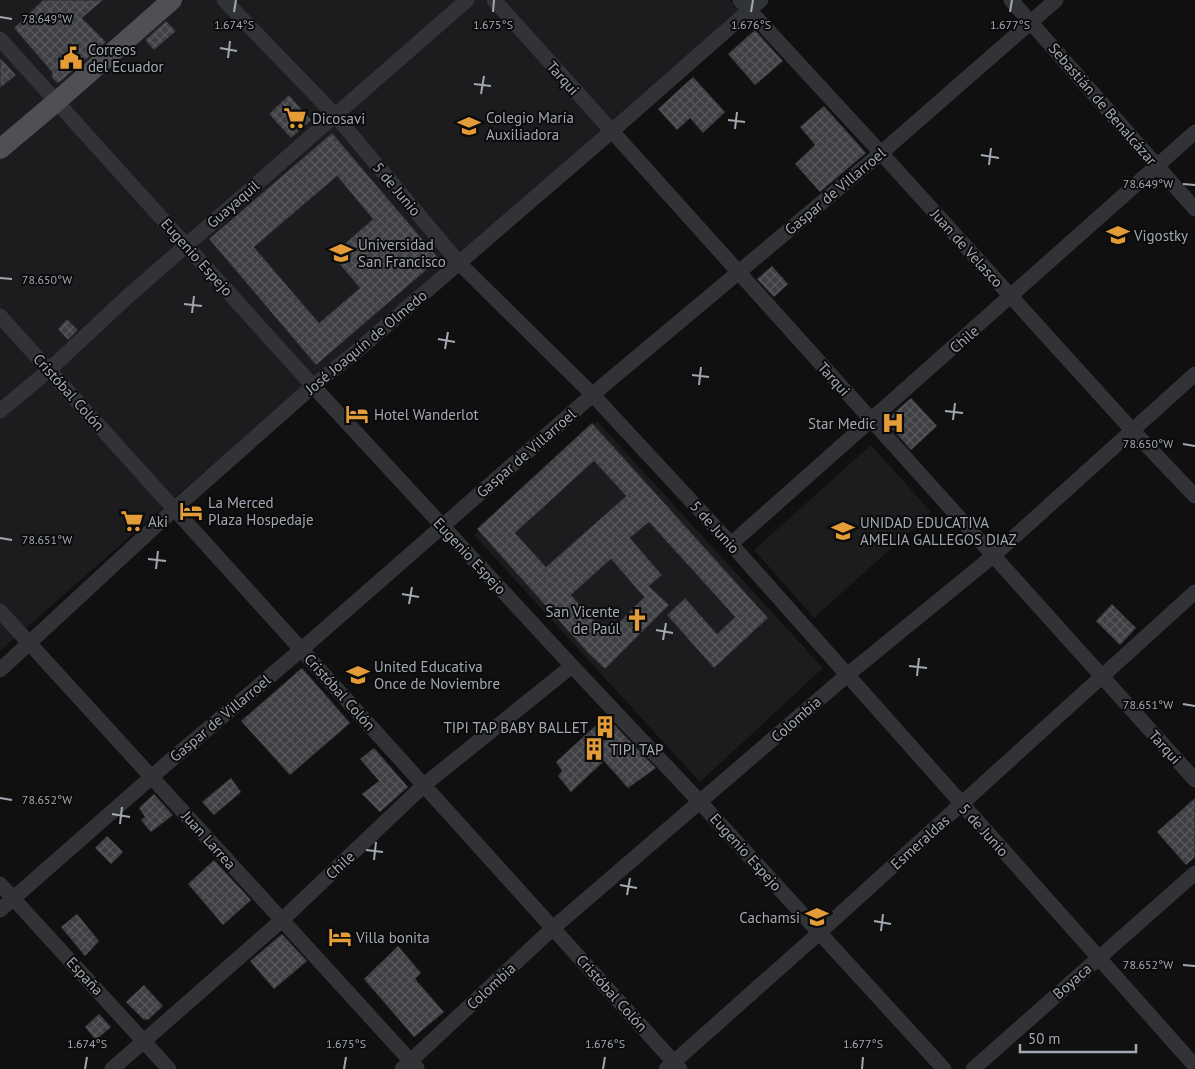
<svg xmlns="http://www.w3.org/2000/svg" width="1195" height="1069" font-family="'PT Sans',sans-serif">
	<defs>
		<pattern id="building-cross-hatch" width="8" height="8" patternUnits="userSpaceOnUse" patternTransform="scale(1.25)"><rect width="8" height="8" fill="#3f4044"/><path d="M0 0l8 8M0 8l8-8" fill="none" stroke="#58595d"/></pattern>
	</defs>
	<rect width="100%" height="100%" fill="#101011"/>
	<path fill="#1c1c1e" d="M0,0H730L743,14L177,495L0,651Z
		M597,421L823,668L700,782L474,535Z
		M871,445L931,512L814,618L754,550Z"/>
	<path fill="url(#building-cross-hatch)" stroke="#2a2b2d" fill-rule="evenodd" d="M43,0H103L82,18L106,42L61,81L57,83L52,78V72L14,28Z
		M166,21L176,31L154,50L145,40Z
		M755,30L783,61L755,85L728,54Z
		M0,58L16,75L0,88Z
		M693,77L725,112L703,133L690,118L677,130L658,109Z
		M289,95L311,120L291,138L269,114Z
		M824,106L866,153L820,192L795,164L815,145L800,127Z
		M332,133L439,259L316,365L209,239ZM337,176L373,219L332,255L360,288L319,323L254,247Z
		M772,266L788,284L774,297L757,279Z
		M67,319L78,330L68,340L58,329Z
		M911,398L937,426L911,450L885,421Z
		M592,423L768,618L714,668L667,615L685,598L717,634L735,617L649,522L630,538L662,575L649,586L669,605L605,669L588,653L477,529ZM594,461L626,496L546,567L515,533ZM611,559L644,597L607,635L571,595Z
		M1112,604L1136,628L1120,645L1096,621Z
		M302,668L350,723L290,775L241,721Z
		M606,716L656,768L628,788L604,761L571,792L558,776L562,771L556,762Z
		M374,748L408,787L380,812L362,794L379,781L360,759Z
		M231,778L241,792L214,815L202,802Z
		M154,794L173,815L151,832L141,820L145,817L139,808Z
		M1195,798V857L1186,865L1157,832Z
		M107,836L123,852L111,864L95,848Z
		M214,860L251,900L223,925L188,884Z
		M77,914L99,941L85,956L61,927Z
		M282,934L307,961L274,989L250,961Z
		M398,946L421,973L415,979L444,1012L414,1037L364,979Z
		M144,985L163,1006L148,1020L143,1019L126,1002Z
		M99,1014L111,1027L96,1040L85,1027Z"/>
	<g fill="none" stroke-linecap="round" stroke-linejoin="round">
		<path stroke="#323336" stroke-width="15" d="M224,0L335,115L459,263L593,395L731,544L1195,1066
			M494,0L1195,780
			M740,0L881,153L1132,430L1195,496
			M1011,0L1195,209
			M0,39L313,386L572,666L700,802L944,1069
			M0,316L680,1069
			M0,411L49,370L126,298L467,0
			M731,544L1195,132
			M0,611L417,1068
			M0,670L174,509L313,386L358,350L612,131L761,0
			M0,884L169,1069
			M0,910L164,766L302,649L605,384L881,153L1056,0
			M112,1069L282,920L424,785L572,666
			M402,1069L553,928L846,676L993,556L1195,374
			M666,1069L819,933L1195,592
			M973,1069L1195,873"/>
		<path stroke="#4e5055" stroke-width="20" d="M0,149L56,102L172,0"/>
	</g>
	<path fill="none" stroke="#a2a8b1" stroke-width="2" d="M234,12L236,0M493,12L494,0M751,12L753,0M1010,12L1012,0M0,17L12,19M220,48L237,51M228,58L230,41M474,84L491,86M481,94L484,76M728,120L745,122M735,129L737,112M981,155L999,158M989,165L991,148M1183,184L1195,185M0,278L12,279M184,304L202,306M192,313L194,296M438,339L455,342M445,349L448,332M692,375L709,377M699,385L701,367M945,411L963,413M953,420L955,403M1183,444L1195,446M0,538L12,540M148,559L166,561M156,569L158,551M402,594L419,597M409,604L412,587M656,630L673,633M663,640L666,623M909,666L927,668M917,676L919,658M1183,704L1195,706M0,798L12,800M112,814L130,817M120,824L122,807M366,850L383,852M374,860L376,842M620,885L637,888M627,895L630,878M874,921L891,924M881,931L883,914M1183,965L1195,966M85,1069L87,1057M344,1069L346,1057M603,1069L605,1057M862,1069L863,1057"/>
	<defs>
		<symbol id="civic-bare" viewBox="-9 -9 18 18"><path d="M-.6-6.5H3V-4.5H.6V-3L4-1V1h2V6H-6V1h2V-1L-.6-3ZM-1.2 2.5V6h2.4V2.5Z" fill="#e39c37" stroke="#0b0b0c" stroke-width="2.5" paint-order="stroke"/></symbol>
		<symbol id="supermarket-bare" viewBox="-9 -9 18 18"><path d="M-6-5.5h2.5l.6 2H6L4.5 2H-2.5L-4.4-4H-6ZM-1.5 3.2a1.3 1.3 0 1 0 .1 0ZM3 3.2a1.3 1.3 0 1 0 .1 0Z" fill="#e39c37" stroke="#0b0b0c" stroke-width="2.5" paint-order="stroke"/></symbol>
		<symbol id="university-bare" viewBox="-9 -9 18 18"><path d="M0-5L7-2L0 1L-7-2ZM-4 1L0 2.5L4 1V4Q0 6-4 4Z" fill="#e39c37" stroke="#0b0b0c" stroke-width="2.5" paint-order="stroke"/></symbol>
		<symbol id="school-bare" viewBox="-9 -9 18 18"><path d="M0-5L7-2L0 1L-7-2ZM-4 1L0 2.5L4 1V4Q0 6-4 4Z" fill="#e39c37" stroke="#0b0b0c" stroke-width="2.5" paint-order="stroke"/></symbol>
		<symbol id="hotel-bare" viewBox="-9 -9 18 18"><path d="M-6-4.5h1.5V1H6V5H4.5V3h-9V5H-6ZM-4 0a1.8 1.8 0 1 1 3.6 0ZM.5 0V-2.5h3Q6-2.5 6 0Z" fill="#e39c37" stroke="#0b0b0c" stroke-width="2.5" paint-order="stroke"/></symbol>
		<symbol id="hospital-bare" viewBox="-9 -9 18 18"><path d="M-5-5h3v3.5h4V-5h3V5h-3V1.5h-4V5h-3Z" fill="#e39c37" stroke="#0b0b0c" stroke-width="2.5" paint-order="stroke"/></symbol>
		<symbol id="church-bare" viewBox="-9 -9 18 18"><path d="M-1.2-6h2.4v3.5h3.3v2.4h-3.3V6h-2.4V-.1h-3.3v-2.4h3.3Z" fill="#e39c37" stroke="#0b0b0c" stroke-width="2.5" paint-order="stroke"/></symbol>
		<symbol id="building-bare" viewBox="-9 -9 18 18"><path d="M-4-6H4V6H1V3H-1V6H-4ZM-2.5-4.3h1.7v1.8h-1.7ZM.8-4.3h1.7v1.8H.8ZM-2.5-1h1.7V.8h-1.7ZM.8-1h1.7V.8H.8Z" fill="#e39c37" stroke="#0b0b0c" stroke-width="2.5" paint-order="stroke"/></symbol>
	</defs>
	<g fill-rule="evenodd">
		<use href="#civic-bare" x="55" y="42" width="32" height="32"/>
		<use href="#supermarket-bare" x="279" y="102" width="32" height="32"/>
		<use href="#university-bare" x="453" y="110" width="32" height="32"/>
		<use href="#school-bare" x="1102" y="219" width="32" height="32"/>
		<use href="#university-bare" x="325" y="237" width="32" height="32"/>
		<use href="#hotel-bare" x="341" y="398" width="32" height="32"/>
		<use href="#hospital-bare" x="877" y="407" width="32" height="32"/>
		<use href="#hotel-bare" x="175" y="495" width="32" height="32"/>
		<use href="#supermarket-bare" x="116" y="505" width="32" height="32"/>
		<use href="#school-bare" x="827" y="515" width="32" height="32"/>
		<use href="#church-bare" x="621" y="604" width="32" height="32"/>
		<use href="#school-bare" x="342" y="659" width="32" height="32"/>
		<use href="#building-bare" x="589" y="711" width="32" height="32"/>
		<use href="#building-bare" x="578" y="733" width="32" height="32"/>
		<use href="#school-bare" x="801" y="901" width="32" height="32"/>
		<use href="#hotel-bare" x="324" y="921" width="32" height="32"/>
	</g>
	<g text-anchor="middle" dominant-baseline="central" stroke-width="4" stroke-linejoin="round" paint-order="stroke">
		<g font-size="15" fill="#a2a8b1" stroke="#0b0b0c" text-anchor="start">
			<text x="88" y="49">Correos<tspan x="88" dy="17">del Ecuador</tspan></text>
			<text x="486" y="117">Colegio María<tspan x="486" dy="17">Auxiliadora</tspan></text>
			<text x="312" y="118">Dicosavi</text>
			<text x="1134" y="235">Vigostky</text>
			<text x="358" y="244">Universidad<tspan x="358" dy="17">San Francisco</tspan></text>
			<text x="374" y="414">Hotel Wanderlot</text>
			<text x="876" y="423" text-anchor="end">Star Medic</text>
			<text x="208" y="502">La Merced<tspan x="208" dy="17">Plaza Hospedaje</tspan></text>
			<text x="148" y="521">Aki</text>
			<text x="860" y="522">UNIDAD EDUCATIVA<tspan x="860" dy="17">AMELIA GALLEGOS DIAZ</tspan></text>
			<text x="620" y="611" text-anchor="end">San Vicente<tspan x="620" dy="17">de Paúl</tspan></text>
			<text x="374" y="666">United Educativa<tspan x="374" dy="17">Once de Noviembre</tspan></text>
			<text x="588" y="727" text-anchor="end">TIPI TAP BABY BALLET</text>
			<text x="610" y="749">TIPI TAP</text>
			<text x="800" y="917" text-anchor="end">Cachamsi</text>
			<text x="356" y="937">Villa bonita</text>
		</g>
		<g font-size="15" fill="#a2a8b1" stroke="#0b0b0c">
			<text transform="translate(563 78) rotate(48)">Tarqui</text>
			<text transform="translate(1103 104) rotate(49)">Sebastián de Benalcázar</text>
			<text transform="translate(397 189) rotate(50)">5 de Junio</text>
			<text transform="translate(835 191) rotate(-40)">Gaspar de Villarroel</text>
			<text transform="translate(233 204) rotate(-41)">Guayaquil</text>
			<text transform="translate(967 248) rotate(48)">Juan de Velasco</text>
			<text transform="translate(197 257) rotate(48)">Eugenio Espejo</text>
			<text transform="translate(964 339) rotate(-41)">Chile</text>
			<text transform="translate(366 342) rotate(-40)">José Joaquín de Olmedo</text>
			<text transform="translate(834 379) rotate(48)">Tarqui</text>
			<text transform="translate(69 392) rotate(48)">Cristóbal Colón</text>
			<text transform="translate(526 453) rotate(-41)">Gaspar de Villarroel</text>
			<text transform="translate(715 527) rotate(48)">5 de Junio</text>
			<text transform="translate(470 556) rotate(47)">Eugenio Espejo</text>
			<text transform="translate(340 692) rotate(48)">Cristóbal Colón</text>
			<text transform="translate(220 718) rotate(-40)">Gaspar de Villarroel</text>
			<text transform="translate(796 719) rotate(-41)">Colombia</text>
			<text transform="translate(1165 747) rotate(48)">Tarqui</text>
			<text transform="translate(984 830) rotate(48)">5 de Junio</text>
			<text transform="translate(209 840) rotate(48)">Juan Larrea</text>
			<text transform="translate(920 842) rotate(-42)">Esmeraldas</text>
			<text transform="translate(746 852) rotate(48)">Eugenio Espejo</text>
			<text transform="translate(340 865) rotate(-43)">Chile</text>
			<text transform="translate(85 976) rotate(47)">España</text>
			<text transform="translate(1072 981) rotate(-41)">Boyaca</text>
			<text transform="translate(491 986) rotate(-43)">Colombia</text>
			<text transform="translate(612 993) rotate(48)">Cristóbal Colón</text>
		</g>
	</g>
	<g font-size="12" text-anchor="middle" fill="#a2a8b1" stroke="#0b0b0c" stroke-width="4" stroke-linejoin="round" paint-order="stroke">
		<text x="47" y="23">78.649°W</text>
		<text x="234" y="29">1.674°S</text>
		<text x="493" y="29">1.675°S</text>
		<text x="751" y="29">1.676°S</text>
		<text x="1010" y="29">1.677°S</text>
		<text x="1148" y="188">78.649°W</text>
		<text x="47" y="284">78.650°W</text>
		<text x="1148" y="448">78.650°W</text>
		<text x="47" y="544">78.651°W</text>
		<text x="1148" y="709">78.651°W</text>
		<text x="47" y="804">78.652°W</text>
		<text x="1148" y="969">78.652°W</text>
		<text x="87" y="1048">1.674°S</text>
		<text x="346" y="1048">1.675°S</text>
		<text x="605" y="1048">1.676°S</text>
		<text x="863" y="1048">1.677°S</text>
	</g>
	<path d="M1020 1044v8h116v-8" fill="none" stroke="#a2a8b1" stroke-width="2.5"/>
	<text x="1028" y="1044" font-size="15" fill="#a2a8b1" stroke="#0b0b0c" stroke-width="4" paint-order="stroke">50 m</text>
</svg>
